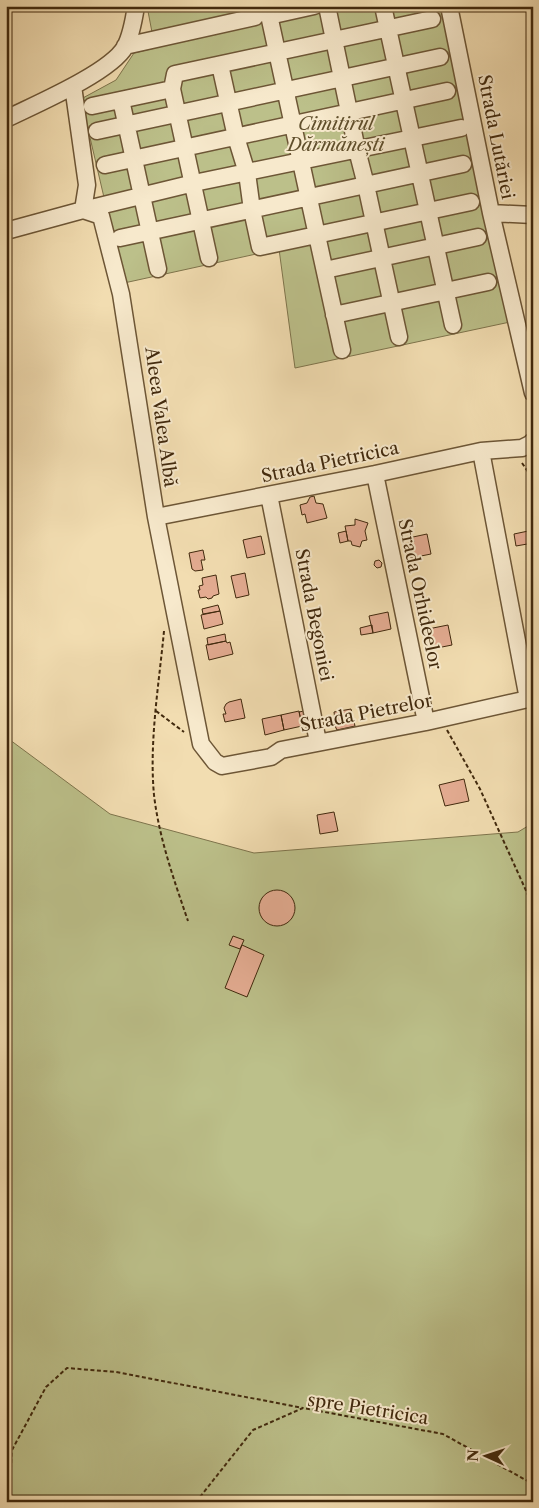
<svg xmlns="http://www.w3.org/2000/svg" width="539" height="1508" font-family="'Libre Caslon Text',serif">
	<rect width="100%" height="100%" fill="#f2ddb1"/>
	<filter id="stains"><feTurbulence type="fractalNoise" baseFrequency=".004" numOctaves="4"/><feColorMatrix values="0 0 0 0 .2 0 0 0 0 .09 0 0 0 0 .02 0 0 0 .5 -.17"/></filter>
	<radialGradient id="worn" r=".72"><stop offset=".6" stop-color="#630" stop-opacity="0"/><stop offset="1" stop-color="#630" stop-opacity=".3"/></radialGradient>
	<path fill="#bcc08a" stroke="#7e744c" d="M147,6H441L510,322L295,368L279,249L124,283L81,99L116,80L134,53L155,48Z
		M6,737L110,814L254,853L518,832L533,823V1502H6Z"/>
	<path fill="#e4ac92" stroke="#41290d" d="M238,6H254L255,8L240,12Z
		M314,496L316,503L323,504L327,518L307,523L305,514L302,515L300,505L307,503L310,497Z
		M355,519L368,523L365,531L367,540L362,541L360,547L352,545L351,541H348L345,526L355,525Z
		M533,530V543L516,546L514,534Z
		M346,531L348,541L340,543L338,533Z
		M427,534L431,554L411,558L408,543L414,542L413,537Z
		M261,536L265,554L247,558L243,540Z
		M203,550L205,560H201L203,570L195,571L192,569L189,553Z
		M379,560L382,563L381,567L377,568L374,565L375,561Z
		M245,573L249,595L236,598L231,576Z
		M216,575L219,594L213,596L212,598L208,599L206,597L200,598L198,590H200L199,586L203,585L202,578Z
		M531,583H533L532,600L529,586Z
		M218,605L220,611L203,614L202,609Z
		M220,611L223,624L204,629L201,615Z
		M388,612L391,629L373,633L369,616Z
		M372,625L373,633L361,635L360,628Z
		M448,625L452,645L432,649L430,641H428L426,632H429L428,629Z
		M225,634L226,641L208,645L207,638Z
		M226,641L227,643L230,642L233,654L209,660L206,645Z
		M241,699L245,718L225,722L223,714H226L224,708L226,704L229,702Z
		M351,709L355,726L337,730L332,720H335L334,712Z
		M299,711L302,726L284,730L281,715Z
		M304,711L306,719L301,720L299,712Z
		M281,715L284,730L265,735L262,719Z
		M464,779L469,801L445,806L439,785Z
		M334,812L338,831L320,834L317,815Z
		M259 908a18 18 0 1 1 36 0a18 18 0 1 1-36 0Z
		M233,936L244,940L240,949L229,945Z
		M242,945L264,955L247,997L225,988Z"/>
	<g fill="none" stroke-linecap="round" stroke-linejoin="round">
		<defs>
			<path id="minor" d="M267,6L342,350
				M327,6L357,150L366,185L399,337
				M383,6L453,325
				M449,6L491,213L533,393
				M269,16L314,6
				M125,46L255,17
				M220,65L236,137L247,173L252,210L260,247L471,202
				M73,86L87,185L83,210
				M121,100L158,269
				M92,106L172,89
				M6,119C34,105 110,73 125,47C131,36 134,19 136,6
				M97,131L440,57
				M105,165L447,91
				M83,210L101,216L121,294L156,517L201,744L215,762L222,766L271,757L281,750L426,722L528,699L481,451
				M491,213L533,215
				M6,231L83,210L194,183L461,128
				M120,238L463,164
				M209,258L172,89L175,74L432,19
				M325,270L478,237
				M334,315L488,282
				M375,474L426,722
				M269,495L318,742
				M156,517L375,474L481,451L522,448L530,444L533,441"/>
		</defs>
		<use href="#minor" stroke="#6d5636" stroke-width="19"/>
		<path stroke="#41290d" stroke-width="2" stroke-dasharray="4 2.5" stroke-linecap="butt" d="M522,463L533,479
			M164,631C159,684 149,742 154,795C159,838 174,880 188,921
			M156,711L184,732
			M447,730L480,789L533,906
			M9,1502L12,1450L46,1387L67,1368L116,1372L303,1408
			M196,1502L253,1430L303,1408L443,1434L533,1484"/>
		<use href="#minor" stroke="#f7e9cc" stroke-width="16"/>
	</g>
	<g text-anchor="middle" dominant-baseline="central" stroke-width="4" stroke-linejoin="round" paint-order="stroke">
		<g font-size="18" font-style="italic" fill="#604f2c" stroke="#f7e9cc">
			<text x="336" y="124">Cimitirul<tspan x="336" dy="21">Dărmănești</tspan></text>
		</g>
		<g font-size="18" fill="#41290d" stroke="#f7e9cc">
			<text transform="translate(496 137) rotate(79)">Strada Lutăriei</text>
			<text transform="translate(161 417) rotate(82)">Aleea Valea Albă</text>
			<text transform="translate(330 462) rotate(-12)">Strada Pietricica</text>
			<text transform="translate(420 594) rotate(78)">Strada Orhideelor</text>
			<text transform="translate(314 615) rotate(79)">Strada Begoniei</text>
			<text transform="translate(366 713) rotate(-11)">Strada Pietrelor</text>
			<text transform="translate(368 1409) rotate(9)">spre Pietricica</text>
		</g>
	</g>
	<rect width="539" height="1508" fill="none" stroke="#f2ddb1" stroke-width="25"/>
	<rect x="8" y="8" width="524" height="1493" fill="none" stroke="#41290d" stroke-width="2.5"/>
	<rect x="12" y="12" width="514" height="1483" fill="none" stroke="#41290d"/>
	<g transform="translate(486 1456) rotate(273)" stroke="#f7e9cc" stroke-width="4" paint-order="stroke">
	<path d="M0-4L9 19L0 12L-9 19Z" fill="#41290d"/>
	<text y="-8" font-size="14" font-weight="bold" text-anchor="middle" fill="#41290d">N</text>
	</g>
	<rect width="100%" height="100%" filter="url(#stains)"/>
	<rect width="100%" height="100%" fill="url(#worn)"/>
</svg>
